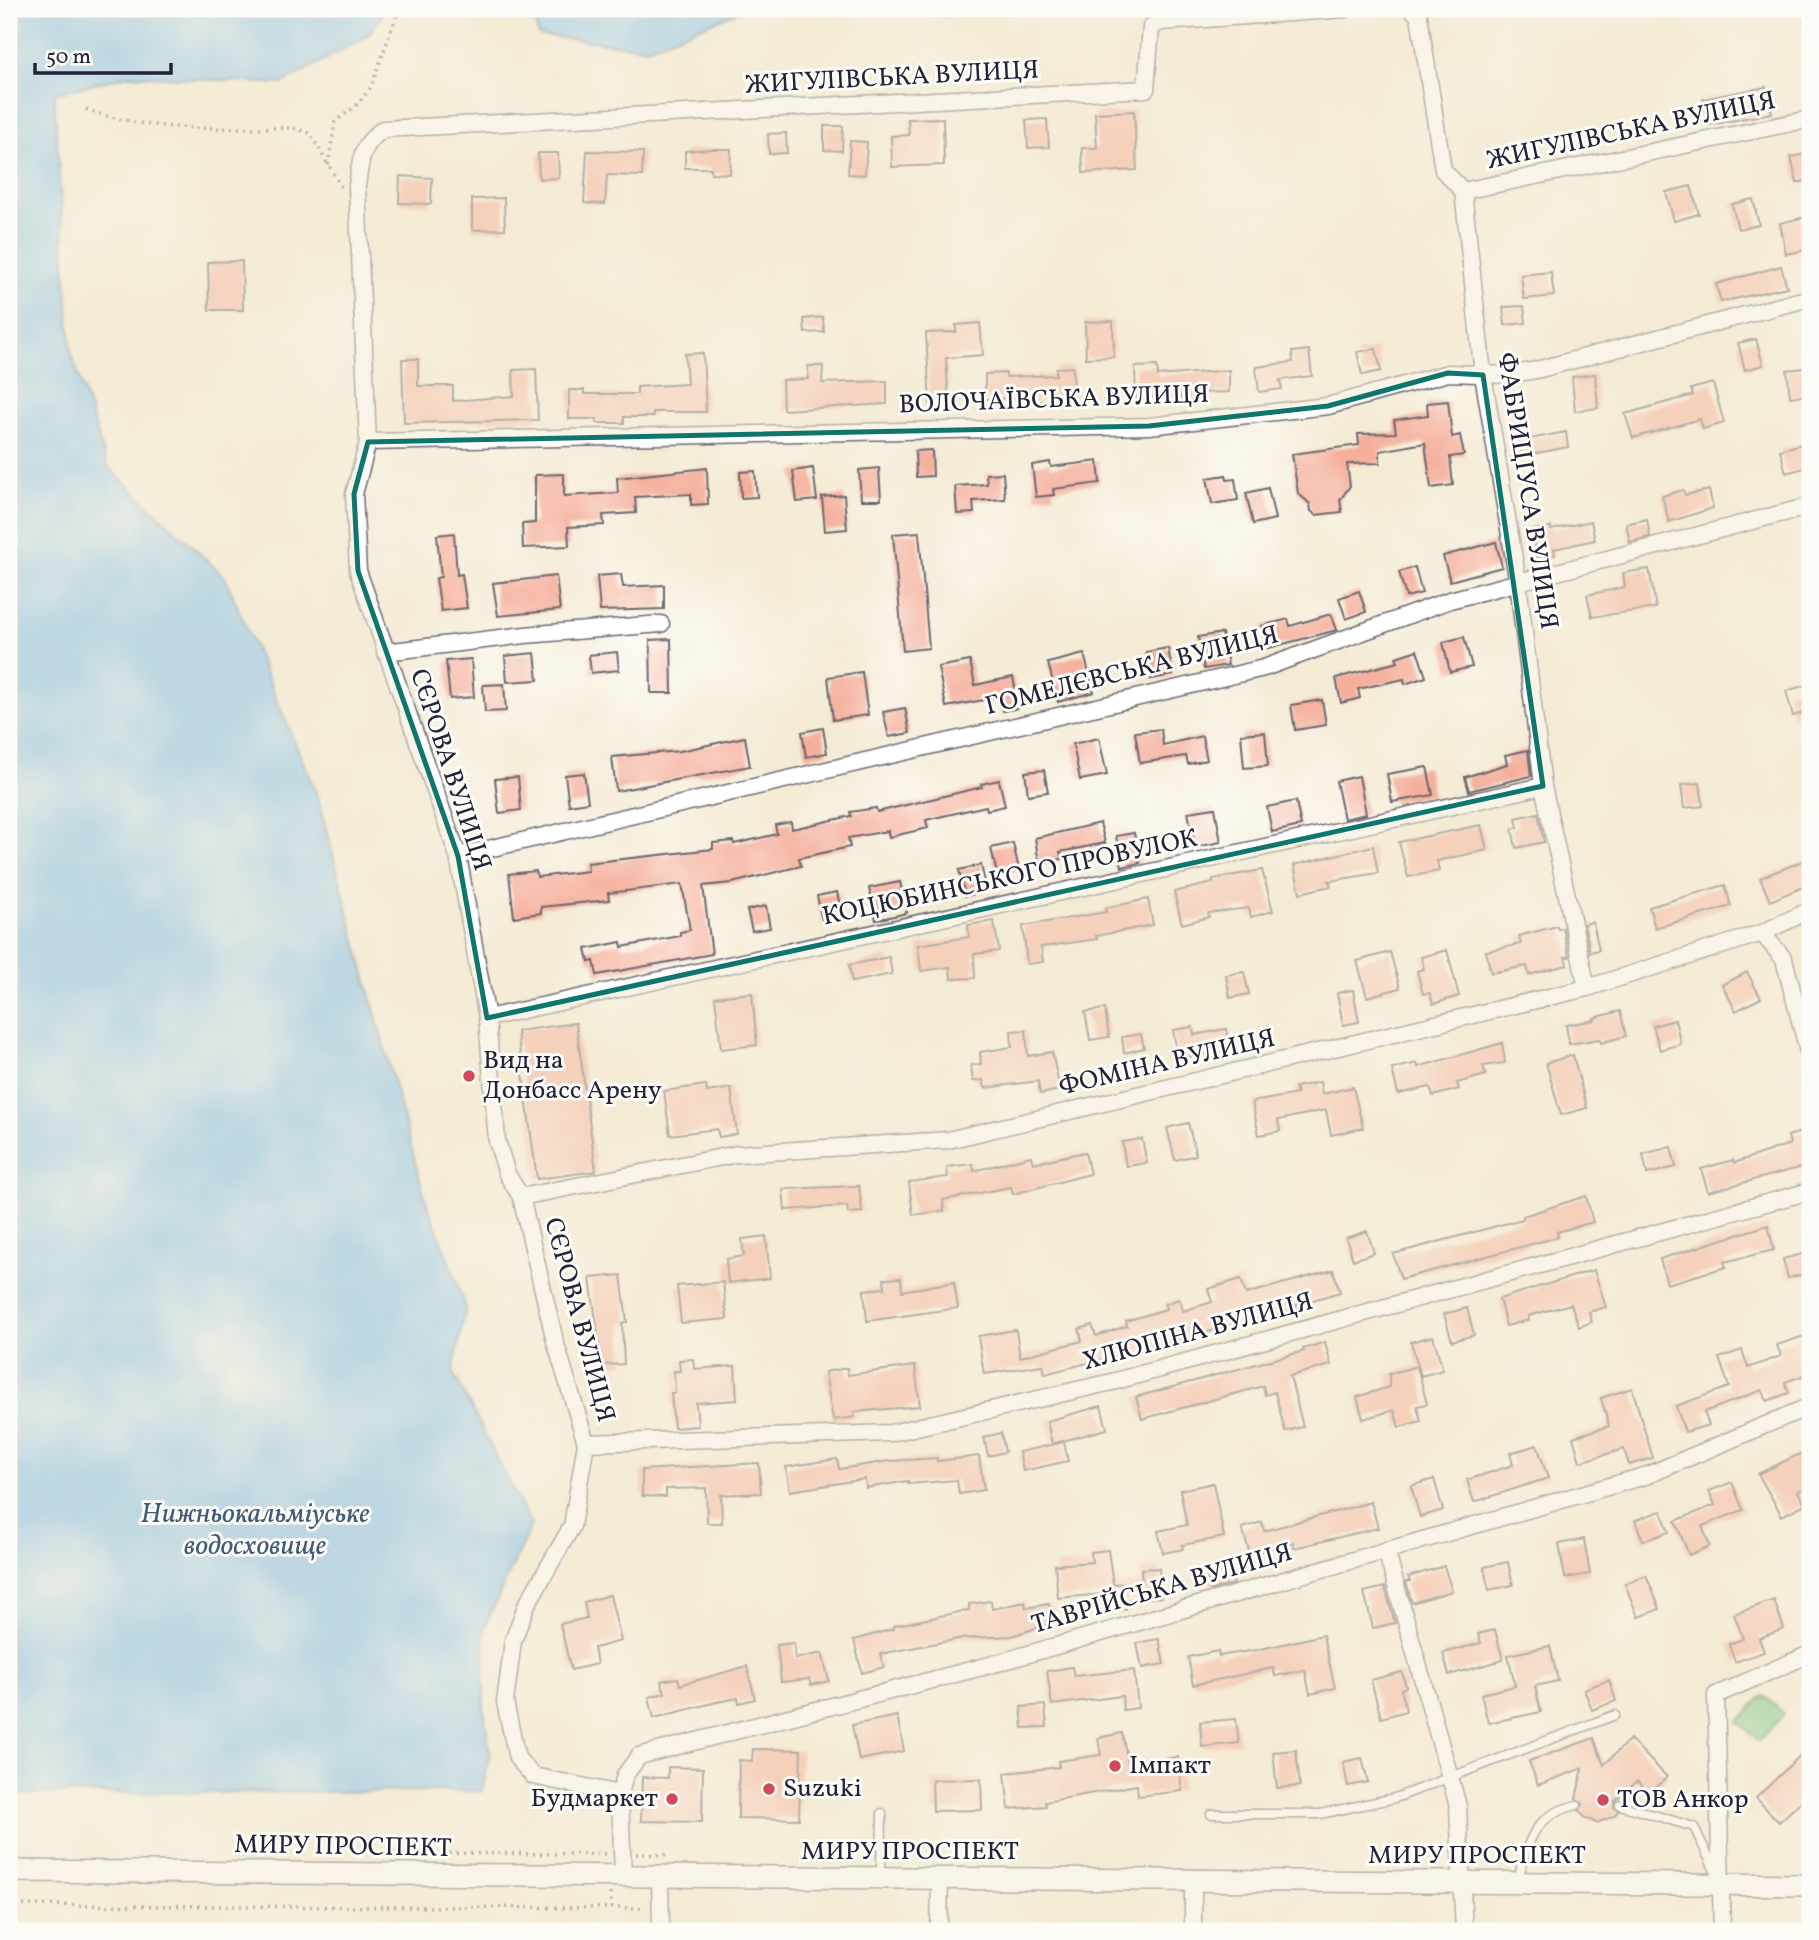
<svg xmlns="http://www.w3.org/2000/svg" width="1819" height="1940" font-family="Vollkorn,serif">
	<rect width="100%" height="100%" fill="#fdfcf7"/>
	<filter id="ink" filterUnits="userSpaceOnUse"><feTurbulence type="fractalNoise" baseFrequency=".0143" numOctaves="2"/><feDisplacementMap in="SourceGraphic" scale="14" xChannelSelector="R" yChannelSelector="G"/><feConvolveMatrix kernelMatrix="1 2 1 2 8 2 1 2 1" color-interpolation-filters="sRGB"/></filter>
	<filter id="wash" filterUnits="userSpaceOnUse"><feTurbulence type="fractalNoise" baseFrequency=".00686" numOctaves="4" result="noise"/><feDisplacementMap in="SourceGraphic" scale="28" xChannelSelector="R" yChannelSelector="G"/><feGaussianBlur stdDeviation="1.57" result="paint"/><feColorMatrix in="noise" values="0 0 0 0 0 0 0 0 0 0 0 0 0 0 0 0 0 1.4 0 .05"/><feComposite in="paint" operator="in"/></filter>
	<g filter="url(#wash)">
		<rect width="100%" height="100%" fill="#f4ebd5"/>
		<path fill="#78c98b" stroke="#4d7663" stroke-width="2" d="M808,9H1081L949,16Z
			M1764,1695L1784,1714L1759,1741L1738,1722Z"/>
		<path fill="#7bbff1" stroke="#4e7096" stroke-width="2" d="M9,9H386L368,35L282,84L129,75L54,94L71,352L108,467L225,577L317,795L424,1195L466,1307L453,1372L531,1525L484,1628V1710L490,1753L482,1791L9,1794Z
			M533,9H745L647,48L538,35Z"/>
		<g id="blocks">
			<path fill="#f5af9b" d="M1766,87L1772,113L1709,125L1703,99Z
				M1134,111L1137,170L1083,173L1082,148H1097L1095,113Z
				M943,118L944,165L892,167L891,136L909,135L908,119Z
				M1047,119L1049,147L1028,148L1026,120Z
				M824,126H843L842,151L824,150Z
				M786,133L787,153L769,154L768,134Z
				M850,141L867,142L865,175L848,174Z
				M712,149H731L730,174L711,173V168H685V151Z
				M587,151L643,152L642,176L607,175L605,204L584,203Z
				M538,153H558L559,178L539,179Z
				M1810,153V180L1797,183L1791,157Z
				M400,176L432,178L431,204L399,203Z
				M1691,186L1699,214L1674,221L1666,192Z
				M504,198L505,229L472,230V199Z
				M1753,199L1759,225L1738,229L1732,204Z
				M1810,216V249L1786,254L1780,223Z
				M242,261L243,310H209L208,262Z
				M1781,266L1787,287L1721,302L1716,284Z
				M1551,272L1554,296L1524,299L1521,275Z
				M1524,306L1526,323L1505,325L1503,307Z
				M823,317L824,332L805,333L804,319Z
				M1113,321L1114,357L1086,358L1085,322Z
				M980,323L983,355L946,358L949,403L930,404L926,333L956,332V325Z
				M1756,339L1763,365L1745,370L1738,343Z
				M1376,349L1381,371L1362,375L1357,352Z
				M1309,350L1312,376L1280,380L1282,389L1259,392L1256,367L1293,362L1292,352Z
				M703,353L706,412H653V417H624V423H597V419H569V390H584V394H637V387L687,384L685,354Z
				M402,359H418V386H453V401L514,396L513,370L536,369L538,420L404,423Z
				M808,366H823L822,383L887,381V404L783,410L782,380L808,379Z
				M1157,366L1158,376L1229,370V392L1196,393L1197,400L1181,403L1180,396L1136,398L1135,367Z
				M1073,367L1074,399L1030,402V398L985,399V374L1006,373V377L1056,375V368Z
				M1805,368L1808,395L1790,397L1787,370Z
				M1595,374L1598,408L1575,411L1572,377Z
				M1713,383L1724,423L1703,429L1700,419L1633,438L1625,414L1693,395L1691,389Z
				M1448,401L1452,437L1460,435L1464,455L1450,457L1453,485L1431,488L1425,443L1380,451V463L1347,464L1350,486L1340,500L1342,512L1316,515L1311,511L1310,504L1298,493L1292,454L1359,445L1358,434L1396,433L1394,420L1428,415L1427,403Z
				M1566,432L1568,447L1522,456L1519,441Z
				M1801,444L1808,467L1786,473L1780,450Z
				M932,450L933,476L916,477L915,451Z
				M1098,461L1100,483L1053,489L1054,495L1036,497L1032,465L1050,462L1051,467Z
				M707,468L708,504L691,505V494L635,497L636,513L603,515L604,525L568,527L569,546L523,548L522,524L535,523V475L564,474V496L618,493L617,478Z
				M813,468L817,500L797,502L793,471Z
				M879,468L881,500H861L859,470Z
				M755,471L757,497L741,498L740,472Z
				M1003,473L1005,499L973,501L974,513L957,514L955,486L987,484L986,474Z
				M1226,475L1227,480L1235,479L1238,500L1212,504L1207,478Z
				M1268,488L1275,519L1253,524L1246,493Z
				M1683,490L1685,495L1709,490L1713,508L1669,522L1662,496Z
				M844,495L847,529L825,531L822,497Z
				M1647,519L1650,537L1630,542L1626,524Z
				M1591,521L1595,540L1554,549L1555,555L1536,558L1532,530L1551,527V530Z
				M919,532L929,648L903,651L893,534Z
				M454,533L457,575L462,574L467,608L441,611L436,578L441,577L437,535Z
				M1496,542L1502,567L1450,581L1443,556Z
				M1415,567L1422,593L1406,597L1399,572Z
				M1649,569L1656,608L1592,617L1587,595L1625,587L1623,573Z
				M621,574L623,587L664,585V609L600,611L597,576Z
				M556,576L560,610L498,616L493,583Z
				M1359,591L1366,612L1346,619L1339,598Z
				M1331,614L1337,630L1268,648L1262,626L1288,619L1290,626Z
				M1222,633L1228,665L1204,669L1198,637Z
				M1464,637L1472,667L1450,672L1443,642Z
				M671,639L672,693H651L650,640Z
				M1168,648L1173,675L1151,679L1146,652Z
				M1417,650L1426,677L1405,684L1404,679L1358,689L1360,698L1341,703L1336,678L1398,662L1396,657Z
				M617,652L619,670L591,673L589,655Z
				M535,653L538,680L507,682L505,656Z
				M1084,654L1094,692L1058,702L1048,663Z
				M471,659L474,697L450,699L446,661Z
				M970,661L975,685L1013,677L1019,708L1003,711L1000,697L946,707L938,667Z
				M862,672L868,715L833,720L828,677Z
				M504,684L506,711L485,712L483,685Z
				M1810,684V711L1793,716L1786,691Z
				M1322,700L1326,725L1295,730L1291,705Z
				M905,708L910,733L889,737L883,712Z
				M823,728L827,753L806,757L802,732Z
				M1161,729L1163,745L1202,736L1207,760L1188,764L1186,756L1140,763L1135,732Z
				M1265,732L1268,766L1244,768L1241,734Z
				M745,737L750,766L616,791L612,757L680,751Z
				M1099,738L1107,775L1080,780L1073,744Z
				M1528,750L1531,776L1469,791L1465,777L1507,764L1505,755Z
				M1427,767L1433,795L1392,802L1387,774Z
				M1044,770L1048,792L1028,795L1025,772Z
				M584,773L588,802L569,805L565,775Z
				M1359,776L1366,814L1344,819L1336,781Z
				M518,777L521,810L499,813L495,779Z
				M999,780L1005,806L987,810L986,806L926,820L928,828L889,837L888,831L848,838L850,847L799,858L801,866L732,883L703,886L712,954L597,975L594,961L589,962L586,949L621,942L622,947L680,936V932L690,930L682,884L608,893L609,900L541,907V913L514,917L509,874L536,871L537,877L588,871L587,863L713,849V843L733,841L734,844L777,834L775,825L791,822L792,829L851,816L850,812L876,808L877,812L982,787L981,784Z
				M1700,783L1703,806L1684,808L1681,785Z
				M1296,801L1301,826L1272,832L1267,807Z
				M1215,808L1221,842L1195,847L1188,812Z
				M1538,813L1544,842L1516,848L1512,829L1518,827L1516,818Z
				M1100,823L1105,843L1060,852L1062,859L1039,863L1035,838Z
				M1481,825L1487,850L1437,861L1439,871L1408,877L1399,842Z
				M1134,833L1140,863L1122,867L1116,836Z
				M1013,843L1019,870L997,874L991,848Z
				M1373,846L1378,873L1329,881L1331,886L1300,893L1294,865Z
				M1810,858V884L1770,901L1760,878Z
				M981,865L987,891L965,896L959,870Z
				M1262,870L1273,911L1251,917L1249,908L1208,913L1209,917L1182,924L1174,892L1213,883V879Z
				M900,882L907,913L876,920L869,888Z
				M1725,885L1731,906L1655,928L1649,907Z
				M837,892L842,916L822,920L817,896Z
				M1148,899L1153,925L1096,936L1097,939L1041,947L1043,962L1027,964L1023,926L1106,912L1105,908Z
				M766,906L770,928L752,931L747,910Z
				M994,921L999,951L974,954L975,978L951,979L950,967L921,971L918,945L969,937L968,925Z
				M1593,922L1599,950L1590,952L1584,924Z
				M1557,926L1558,929L1563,928L1569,957H1565L1567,965L1529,975L1527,966L1491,973L1486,951L1521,944L1519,936Z
				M1447,950L1459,996L1433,1004L1430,993L1423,994L1417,971L1424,969L1421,957Z
				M1390,952L1400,988L1367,997L1357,961Z
				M889,957L892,974L852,982L849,965Z
				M1244,972L1249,994L1230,998L1226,975Z
				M1747,972L1761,998L1736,1011L1722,985Z
				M1353,990L1359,1022L1343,1025L1337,993Z
				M752,993L757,1045L721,1049L715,997Z
				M1105,1009L1109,1037L1090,1040L1085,1012Z
				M1620,1011L1626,1036L1601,1043L1600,1039L1569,1044L1566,1025L1595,1020L1594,1018Z
				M1675,1020L1681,1044L1660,1050L1653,1026Z
				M576,1023L596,1171L537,1179L517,1031Z
				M1193,1027L1194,1035L1226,1029L1230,1051L1178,1058L1173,1030Z
				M1026,1030L1028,1056L1052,1052L1060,1090L1040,1094L1038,1081L985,1088L983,1080L973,1081L971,1065L981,1064L980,1052L1012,1047L1011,1031Z
				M1141,1034L1144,1048L1124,1053L1122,1037Z
				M1502,1043L1505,1063L1483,1066L1486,1075L1457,1083L1459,1089L1433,1096L1430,1087L1398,1094L1392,1069L1417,1063L1418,1067Z
				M1573,1055L1587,1108L1561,1115L1546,1063Z
				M1320,1082L1322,1094L1353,1087L1363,1128L1331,1135L1326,1110L1278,1120L1280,1131L1259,1135L1252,1102L1297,1094L1295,1087Z
				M706,1085L707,1092L731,1088L737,1134L719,1137L717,1129L670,1135L664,1091Z
				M1188,1123L1196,1155L1175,1160L1167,1128Z
				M1810,1129V1165L1708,1192L1701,1169L1733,1160L1734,1163L1790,1144L1788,1136Z
				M1142,1139L1147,1163L1126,1166L1122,1142Z
				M1671,1147L1676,1167L1647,1174L1643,1154Z
				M1085,1152L1090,1174L1013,1194L1011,1187L943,1200L944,1211L913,1215L909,1182L948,1177L947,1167L973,1164L974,1171L1031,1156L1033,1163Z
				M859,1186L862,1212L848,1213L847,1206L785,1210L783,1189Z
				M1586,1196L1593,1222L1557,1232L1558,1237L1401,1279L1393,1254L1523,1219V1216Z
				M1768,1225L1774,1250L1724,1262L1726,1267L1667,1284L1660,1259Z
				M1367,1231L1374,1253L1353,1260L1346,1238Z
				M766,1236L770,1278L728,1283L726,1259L744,1256L742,1239Z
				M1810,1252V1273L1788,1278L1783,1259Z
				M1333,1270L1340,1292L1296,1305L1297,1309L1045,1374L1043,1365L984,1374L978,1336L1016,1330L1020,1357L1082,1341L1079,1329L1092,1325L1096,1336L1127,1326L1126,1321L1166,1309L1165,1304L1179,1299L1183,1311L1212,1302L1208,1289L1241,1279L1246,1294Z
				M1594,1270L1606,1307L1589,1312L1592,1322L1579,1327L1571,1304L1528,1316L1529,1320L1506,1326L1499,1299Z
				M621,1275L627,1322L622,1323L624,1364L602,1365L590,1278Z
				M901,1278L902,1291L954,1282L958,1308L867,1321L864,1290L885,1288L884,1279Z
				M723,1282L727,1319L681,1323L677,1286Z
				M1467,1308L1474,1335L1452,1341L1444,1314Z
				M1810,1334V1373L1785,1382L1789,1393L1767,1401L1762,1390L1704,1412L1709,1425L1685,1432L1676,1406L1729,1387L1719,1358L1742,1350L1748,1368L1781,1356L1777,1345Z
				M1433,1336L1443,1370L1421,1376L1411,1342Z
				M1325,1342L1331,1365L1290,1376L1303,1427L1285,1431L1275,1392L1265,1395L1263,1386L1142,1419L1136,1397L1304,1351L1303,1349Z
				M693,1359L694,1369L735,1366L737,1400L696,1403L698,1426L674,1428L671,1393H675L674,1371H680L679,1360Z
				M915,1366L920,1406L854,1412L855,1417L833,1420L825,1372L847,1368L848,1375Z
				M1417,1366L1427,1404L1417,1406L1421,1421L1399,1427L1394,1410L1363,1419L1357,1397L1389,1387V1374Z
				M1632,1388L1653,1458L1629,1465L1624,1449L1580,1462L1573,1437L1609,1426L1601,1398Z
				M1101,1406L1107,1429L1052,1444L1047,1421Z
				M1001,1433L1005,1452L988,1456L984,1437Z
				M1064,1442L1068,1461L1023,1471L1019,1452Z
				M1537,1445L1548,1478L1474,1502L1467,1480L1513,1465L1510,1453Z
				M1810,1449V1487L1798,1491L1805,1504L1782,1516L1758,1474Z
				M979,1456L984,1490L959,1494L957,1480L908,1484V1481L866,1488L865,1479L790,1491L786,1467L837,1459L839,1469L889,1461L937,1458V1461Z
				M759,1463L761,1493L721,1495L722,1523H707L706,1488L666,1489V1497L642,1496V1470Z
				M1434,1479L1443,1510L1420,1517L1411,1486Z
				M1732,1482L1743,1510L1702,1526L1710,1546L1689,1555L1675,1521L1715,1505L1709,1491Z
				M1213,1483L1224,1537L1182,1545L1183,1549L1163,1553L1158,1531L1187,1525L1180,1490Z
				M1371,1502L1378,1528L1294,1548L1293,1542L1250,1554L1242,1528L1262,1522L1264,1531Z
				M1661,1511L1669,1532L1643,1541L1635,1520Z
				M1584,1539L1590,1574L1565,1578L1559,1544Z
				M1108,1550L1113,1584L1142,1582L1141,1569L1159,1568L1161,1597L1125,1600L1126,1609L1105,1611L1104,1594L1058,1598L1055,1565L1092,1562L1091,1552Z
				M1508,1562L1513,1585L1489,1590L1484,1567Z
				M1444,1566L1452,1591L1412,1603L1406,1582L1410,1581L1408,1577Z
				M1231,1570L1234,1584L1211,1590L1207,1577Z
				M1646,1575L1660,1609L1638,1617L1625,1584Z
				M1385,1587L1395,1623L1373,1628L1364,1592Z
				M610,1595L621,1641L594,1648L597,1664L571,1670L560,1624L587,1618L584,1602Z
				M1774,1600L1784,1629L1759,1638L1764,1652L1735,1662L1729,1644L1743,1639L1734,1614Z
				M991,1601L992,1609L1025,1602L1026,1608L1049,1604L1053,1623L1011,1636L958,1639L880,1654L884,1667L862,1673L854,1640L893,1629V1626L969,1610V1604Z
				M1495,1630L1503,1660L1449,1675L1443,1653L1481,1643L1478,1634Z
				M1323,1635L1335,1688L1310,1694L1305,1670L1275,1676L1273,1668L1193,1685L1188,1657L1218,1651L1219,1656L1256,1650Z
				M1159,1639L1164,1664L1142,1668L1137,1643Z
				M794,1643L795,1659L822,1653L829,1681L811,1685L809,1679L781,1682L777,1645Z
				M1550,1646L1558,1681L1535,1686L1541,1712L1488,1723L1481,1694L1515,1686L1508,1655Z
				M747,1666L755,1699L739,1703L738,1698L717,1702L654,1718L649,1697L665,1693L661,1681L678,1678L680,1685Z
				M1072,1667L1074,1676L1134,1670L1138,1708L1123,1710L1122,1696L1052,1705L1047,1671Z
				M1402,1672L1406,1687L1401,1689L1406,1711L1381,1718L1371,1680Z
				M1609,1680L1616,1701L1592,1710L1584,1689Z
				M1045,1705L1047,1727L1023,1728L1021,1707Z
				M897,1716L904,1751L859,1760L852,1725Z
				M1236,1719L1239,1743L1202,1747L1200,1722Z
				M1122,1733L1128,1763L1178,1757L1182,1791L1138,1796L1137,1785L1045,1802L1046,1806L1009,1809L1005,1773L1059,1767L1058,1761L1101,1755L1098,1738Z
				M1594,1738L1604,1765L1630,1739L1667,1777L1650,1793L1637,1781L1615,1801L1614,1807L1618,1811L1614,1816L1597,1823L1585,1818L1579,1811L1583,1804L1576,1798L1583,1768L1538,1785L1529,1761Z
				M1810,1746V1793L1779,1822L1756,1798Z
				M753,1749L801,1750L799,1819L738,1818L739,1760L752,1761Z
				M1296,1750L1300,1786L1277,1788L1273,1752Z
				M1362,1758L1368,1782L1348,1786L1343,1762Z
				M668,1767L703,1768L702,1822L641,1821L642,1777L668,1778Z
				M981,1779L982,1810L933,1811L932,1780Z"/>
		</g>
	</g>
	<g filter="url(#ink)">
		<use href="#blocks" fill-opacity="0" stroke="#6c6871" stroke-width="2"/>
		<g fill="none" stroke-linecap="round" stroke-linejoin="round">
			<defs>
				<path id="service" d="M1620,1805L1694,1827L1717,1875
					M1211,1814H1320L1395,1798L1615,1715
					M881,1877L882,1813
					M1517,1882C1529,1843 1530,1816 1577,1805"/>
				<path id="minor" d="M1412,9L1419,16L1443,170L1463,191L1483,375L1518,583L1543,786L1587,988
					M1463,191L1810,119
					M368,442L1149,426L1328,406L1448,373L1509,375L1536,370L1810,298
					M385,652L525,635L661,624
					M458,856L1264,668L1450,600L1810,506
					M1762,933L1784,959L1810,1059
					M487,1018L1543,786
					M521,1197L737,1154L948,1140L1587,988L1762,933L1810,910
					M586,1443L891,1433L1112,1382L1810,1191
					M1386,1550L1458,1806L1464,1931
					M620,1794L533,1776L517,1758L505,1702L513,1641L526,1606L572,1526L586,1443L555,1341L521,1197L507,1174L497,1141L487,1018L458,856L358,571L354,494L368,442L357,186C361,159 360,146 383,129L1146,89L1151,27L1161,22L1346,9
					M623,1877L620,1794L625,1775L639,1756L990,1665L1648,1475L1810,1406
					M660,1878L661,1931
					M1193,1881V1931
					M939,1931L940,1880
					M1722,1931L1716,1695L1810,1654"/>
				<path id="secondary" d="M9,1871L1810,1885"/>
			</defs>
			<use href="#service" stroke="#6c6871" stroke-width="11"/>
			<use href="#minor" stroke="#6c6871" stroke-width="19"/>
			<use href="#secondary" stroke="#6c6871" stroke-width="24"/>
			<path stroke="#6c6871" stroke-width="3.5" stroke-dasharray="2 5" stroke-linecap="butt" d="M86,109C151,134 224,127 293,128L310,133L341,187
				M328,165L335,122L358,104L371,87L399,9
				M393,1853L605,1854
				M636,1854L671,1855
				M610,1893L611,1908
				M9,1905L643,1908"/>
			<use href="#service" stroke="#fff" stroke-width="8"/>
			<use href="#minor" stroke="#fff" stroke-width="16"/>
			<use href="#secondary" stroke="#fff" stroke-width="21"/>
		</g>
	</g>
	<path d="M0 0H1819V1940H0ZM1448,373L1483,375L1543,786L487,1018L458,856L358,571L354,494L368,442L1149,426L1328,406Z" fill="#f4ebd5" fill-opacity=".55" fill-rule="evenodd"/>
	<path fill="none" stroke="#0f766e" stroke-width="5" stroke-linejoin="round" d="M1448,373L1483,375L1543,786L487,1018L458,856L358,571L354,494L368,442L1149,426L1328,406Z"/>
	<g fill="#d1495b" stroke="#fdfcf7" stroke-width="2.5">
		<circle cx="469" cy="1076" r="7"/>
		<circle cx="1115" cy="1766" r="7"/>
		<circle cx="769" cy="1789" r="7"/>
		<circle cx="672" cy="1799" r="7"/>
		<circle cx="1603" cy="1800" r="7"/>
	</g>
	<g text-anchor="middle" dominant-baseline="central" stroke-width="6" stroke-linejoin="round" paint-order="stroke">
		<g font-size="26" fill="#22223b" stroke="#fdfcf7">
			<text transform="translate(892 78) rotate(-3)">ЖИГУЛІВСЬКА ВУЛИЦЯ</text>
			<text transform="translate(1631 131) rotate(-12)">ЖИГУЛІВСЬКА ВУЛИЦЯ</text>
			<text transform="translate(1054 400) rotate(-2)">ВОЛОЧАЇВСЬКА ВУЛИЦЯ</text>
			<text transform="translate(1527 491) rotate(81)">ФАБРИЦІУСА ВУЛИЦЯ</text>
			<text transform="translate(1132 671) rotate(-14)">ГОМЕЛЄВСЬКА ВУЛИЦЯ</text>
			<text transform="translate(450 770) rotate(72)">СЄРОВА ВУЛИЦЯ</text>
			<text transform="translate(1010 878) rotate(-12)">КОЦЮБИНСЬКОГО ПРОВУЛОК</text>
			<text transform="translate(1167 1063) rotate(-13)">ФОМІНА ВУЛИЦЯ</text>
			<text transform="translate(579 1320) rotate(75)">СЄРОВА ВУЛИЦЯ</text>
			<text transform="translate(1198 1332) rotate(-15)">ХЛЮПІНА ВУЛИЦЯ</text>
			<text transform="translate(1162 1589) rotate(-16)">ТАВРІЙСЬКА ВУЛИЦЯ</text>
			<text transform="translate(343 1847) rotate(1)">МИРУ ПРОСПЕКТ</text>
			<text x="910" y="1852">МИРУ ПРОСПЕКТ</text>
			<text x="1477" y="1856">МИРУ ПРОСПЕКТ</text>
		</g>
		<g font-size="26" fill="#22223b" stroke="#fdfcf7" text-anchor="start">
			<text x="483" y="1061">Вид на<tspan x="483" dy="30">Донбасс Арену</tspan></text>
			<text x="1129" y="1766">Iмпакт</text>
			<text x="783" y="1789">Suzuki</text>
			<text x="658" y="1799" text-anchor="end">Будмаркет</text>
			<text x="1617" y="1800">ТОВ Анкор</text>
		</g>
		<g font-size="28" font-style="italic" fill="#41597b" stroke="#fdfcf7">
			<text x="255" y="1514">Нижньокальміуське<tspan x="255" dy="32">водосховище</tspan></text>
		</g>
	</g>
	<rect width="1819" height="1940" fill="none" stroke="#fdfcf7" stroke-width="35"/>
	<path d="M35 63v10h136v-10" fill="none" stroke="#22223b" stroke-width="3.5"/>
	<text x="46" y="63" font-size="21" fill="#22223b" stroke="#fdfcf7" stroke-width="5" paint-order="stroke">50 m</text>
</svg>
